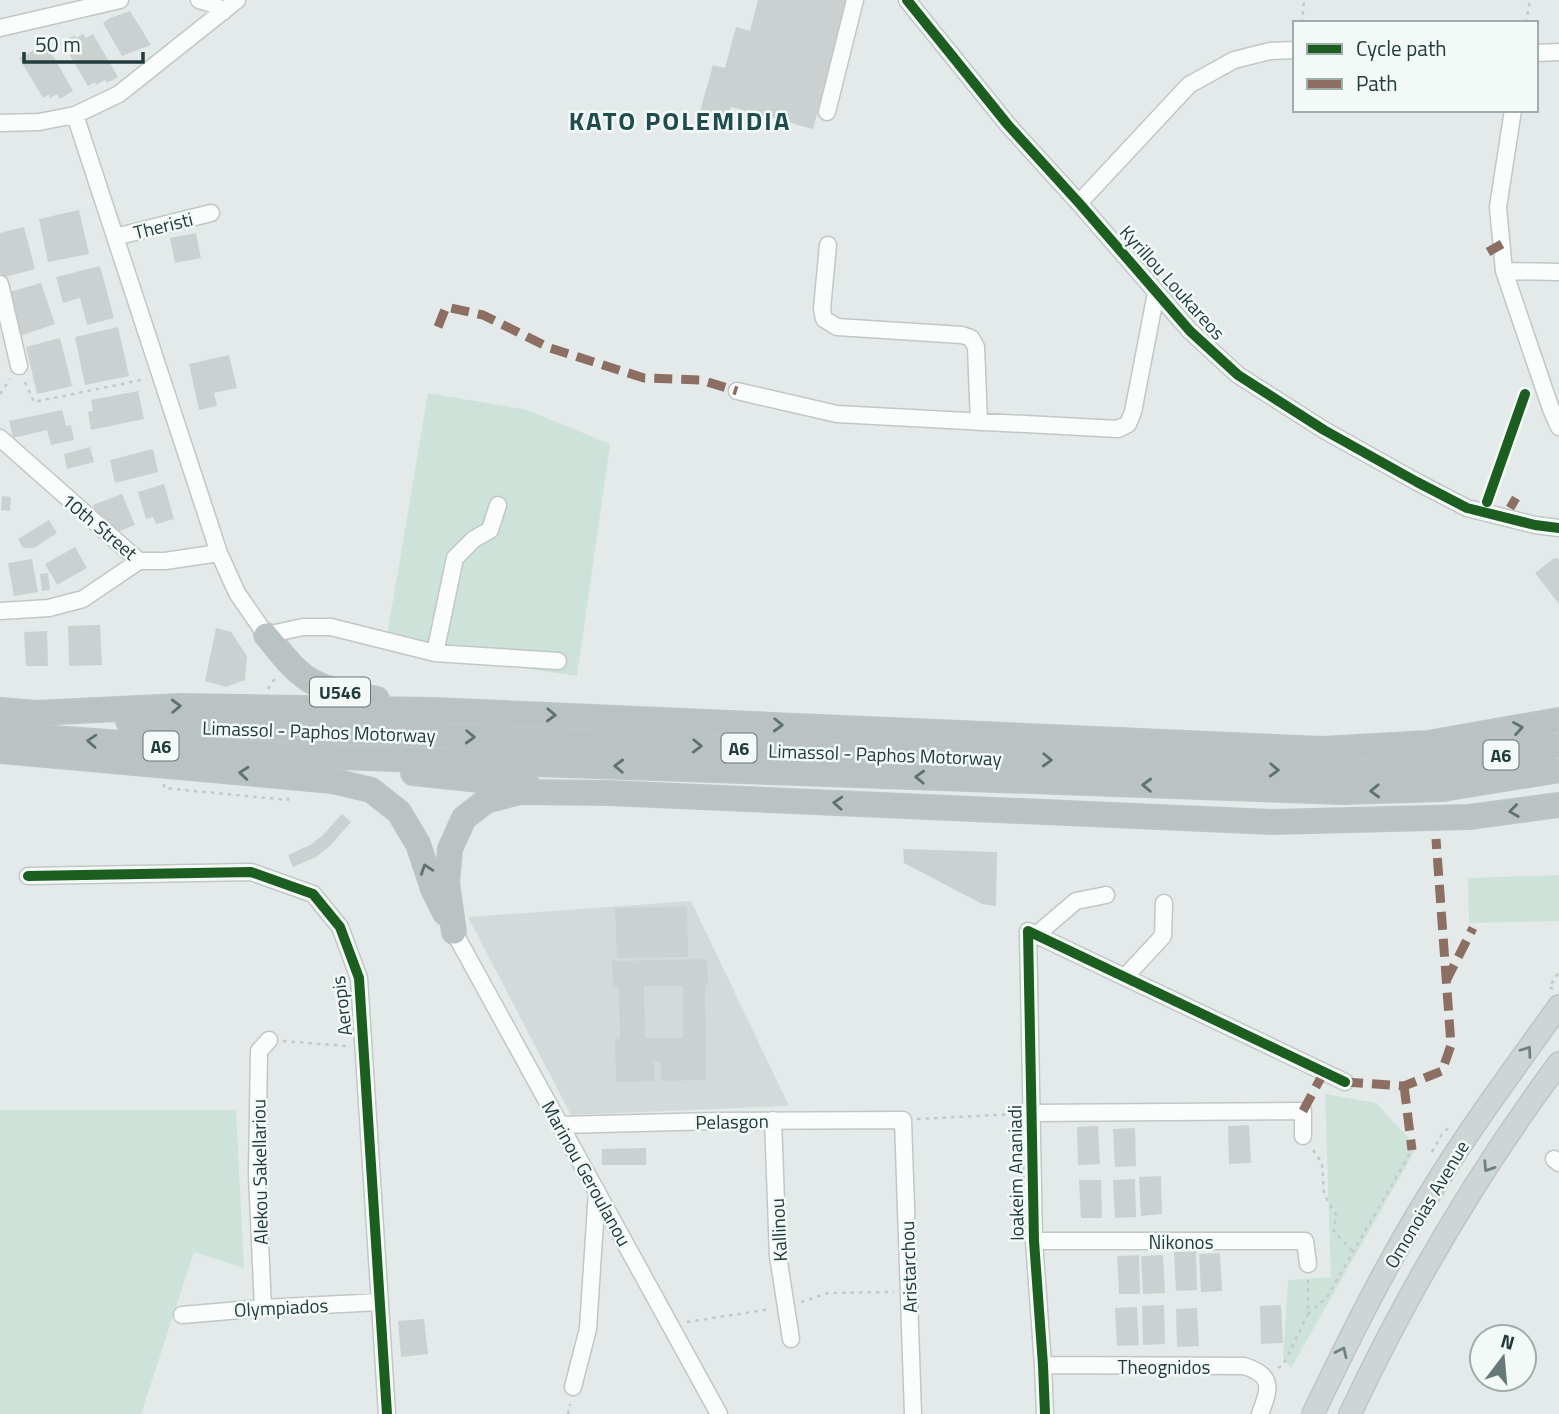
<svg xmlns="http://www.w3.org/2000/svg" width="1559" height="1414" font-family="'Titillium Web',sans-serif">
	<rect width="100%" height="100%" fill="#e4eae9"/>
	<path fill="#d2dbda" d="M691,901L789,1106L571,1115L468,917Z"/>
	<path fill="#cde3da" d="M428,393L527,410L610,444L577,676L385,648Z
		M1559,875V921L1469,923L1468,878Z
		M1325,1094L1376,1103L1417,1147L1291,1368L1283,1357L1288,1280L1331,1277Z
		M0,1110H236L244,1268L194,1252L141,1414H0Z"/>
	<path fill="#cbd1d0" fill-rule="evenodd" d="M758,0H847L813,129L731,107L728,118L700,111L713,65L725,68L736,27L750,31Z
		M130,11L151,45L122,56L103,23L110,18Z
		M83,34L86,38L93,34L118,77L107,83L105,80L96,85L95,82L88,86L62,42L75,35L76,38Z
		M48,47L73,91L60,99L57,94L50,98L49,94L43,98L19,58L34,50L36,54Z
		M79,210L89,254L48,262L39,219Z
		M24,227L35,269L2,278L0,272V233Z
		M196,233L201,258L175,263L170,238Z
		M100,266L114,318L87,325L80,298L63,303L56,277Z
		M41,283L55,324L20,336L6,293Z
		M118,327L129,376L85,385L75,337Z
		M60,338L72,386L37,394L26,347Z
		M229,355L237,388L214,393L217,406L199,410L189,364Z
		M138,391L144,419L91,430L88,412L93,411L91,400Z
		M62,410L66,426L71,425L74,440L51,445L47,430L13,438L9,421Z
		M90,447L94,462L67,469L64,454Z
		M153,449L158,472L115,483L110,460Z
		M164,484L174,519L156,524L153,517L146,519L138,492Z
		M122,494L135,525L115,533L97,515L93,505Z
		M2,496L11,497L10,511L1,510Z
		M49,520L57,533L34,548H23L18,539Z
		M75,547L87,568L57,585L45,564Z
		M1554,558L1559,559V604L1535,573Z
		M32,559L38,592L14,596L8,563Z
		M48,573L50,590L42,591L40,574Z
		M100,625L102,665L69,666L68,626Z
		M216,628L231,632L247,656L245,680L226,687L205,681Z
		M47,631L48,666H26L24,632Z
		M342,814L351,822L330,846L316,857L293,867L288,855L310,845L322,836Z
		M903,849L997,852L996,906L982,904L904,863Z
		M687,907L688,957L617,958L615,908Z
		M707,959L708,985H705L706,1080L661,1081V1062H654V1081L616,1082L615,1039H620L619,987H613L612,961ZM644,986H683V1038H645Z
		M1249,1125L1251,1163L1229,1164L1228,1126Z
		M1098,1126L1100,1164L1078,1165L1077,1127Z
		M1135,1128L1136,1166L1115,1167L1113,1129Z
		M646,1148V1165H602V1149Z
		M1161,1176L1162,1214L1141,1216L1139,1177Z
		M1135,1179L1136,1217L1115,1218L1113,1180Z
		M1079,1180H1101L1102,1218H1081Z
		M1196,1251L1197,1290L1176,1291L1174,1252Z
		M1220,1253L1222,1291L1201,1292L1199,1254Z
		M1139,1255L1140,1294H1119L1117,1256Z
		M1163,1255L1165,1293L1143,1294L1141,1256Z
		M1164,1305L1165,1344L1143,1345L1142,1306Z
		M1281,1305L1283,1343L1261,1344L1260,1306Z
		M1137,1307L1139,1345L1117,1346L1115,1308Z
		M1197,1308L1199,1346L1177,1347L1176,1309Z
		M424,1319L428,1354L401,1357L398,1321Z"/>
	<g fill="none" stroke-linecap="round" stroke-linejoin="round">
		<defs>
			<path id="minor" d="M199,0L213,4L223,12
				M907,0L1008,125L1079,203L1190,331L1238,375L1324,430L1417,482L1467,508L1535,525L1559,528
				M0,28L120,0
				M1536,53L1559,52
				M1513,110L1498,207L1504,271L1551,409L1559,427
				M827,112L855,0
				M75,115L219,553L237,593L266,635L303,627H331L435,653L558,661
				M0,123L39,122L75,115L119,94L237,0
				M1079,203L1189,85L1234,60L1270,51L1295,50
				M115,237L211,213
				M828,245L822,309L824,319L837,327L962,335L971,338L976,347L979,422
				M1504,271L1559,272
				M0,284L19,366
				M737,391L837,414L1118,429L1128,424L1133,412L1156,293
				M0,438L139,561H165L219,553
				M0,611L49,608L83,599L139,561
				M435,653L455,558L474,539L490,530L498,505
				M28,876L251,872L313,894L340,927L359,978L387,1414
				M454,932L719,1414
				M1036,935L1076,901L1106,895
				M1125,977L1163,936L1164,903
				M1031,1113L1303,1111V1136
				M773,1120L778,1256L791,1339
				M561,1125L715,1121L903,1120L913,1414
				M1554,1159L1559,1163
				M1034,1241H1305L1308,1264
				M263,1308L257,1175L259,1051L269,1040
				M182,1315L263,1308L380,1302
				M1043,1365L1244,1366C1274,1375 1270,1389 1260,1414
				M573,1387L588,1329L597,1191
				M1045,1414L1043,1365L1034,1241L1028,931L1345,1082"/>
			<path id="major" d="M1313,1414C1350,1337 1388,1260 1434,1187C1472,1125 1516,1066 1559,1006
				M1350,1414C1408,1291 1478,1172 1559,1063"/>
			<path id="highway" d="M266,635C280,651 293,671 313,682C332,692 356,695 377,699
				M0,710L48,714
				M35,713L181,706L433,710L1323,749L1428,743L1559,720
				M128,721L187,725L1345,773L1443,765
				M0,734L282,755L1343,792L1443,789
				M0,751L333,781L371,790L399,812L418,844L433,889L445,913
				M413,773L528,785
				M454,932L447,883L450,849L464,818L486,801L520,792L608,793L1272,822L1469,817L1559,805"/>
		</defs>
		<use href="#minor" stroke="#c1c7c6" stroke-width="19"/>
		<use href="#major" stroke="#bdc6c5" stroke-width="24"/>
		<use href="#highway" stroke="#bdc6c5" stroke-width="26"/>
		<path stroke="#c1cac9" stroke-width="2.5" stroke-dasharray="3.5 5" stroke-linecap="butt" d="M1302,23L1304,0
			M1526,23L1530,0
			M25,382L34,402L146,379
			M0,394L10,379
			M268,689L276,677
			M164,784V788L288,800V796
			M1553,989L1549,987L1559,972
			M283,1041L346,1046
			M917,1119L1015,1114
			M1313,1150L1322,1163L1324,1194L1336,1215L1334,1231L1353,1252
			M1432,1152L1442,1134L1450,1126
			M801,1302L828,1293L894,1292
			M1308,1314L1327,1297L1412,1150
			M687,1322L771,1309
			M1278,1368L1283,1365L1308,1314V1278
			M568,1414L570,1404"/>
		<use href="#minor" stroke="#fbfcfc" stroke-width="16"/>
		<use href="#major" stroke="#ced6d5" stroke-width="21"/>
		<use href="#highway" stroke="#bac2c3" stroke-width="23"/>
		<defs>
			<path id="highway-bridge" d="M1443,765L1559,745
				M1443,789L1559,770"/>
		</defs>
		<use href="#highway-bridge" stroke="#bdc6c5" stroke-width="26" stroke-linecap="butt"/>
		<use href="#highway-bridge" stroke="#bac2c3" stroke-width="23"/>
		<path stroke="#8d6e63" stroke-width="9" stroke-dasharray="18 9" stroke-linecap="butt" d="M1488,252L1502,244
			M438,327L446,307L483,315L550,348L644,378L701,380L737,391
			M1510,508L1516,498
			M1446,981L1473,928
			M1345,1082L1404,1086L1442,1071L1451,1045L1436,839
			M1404,1086L1412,1150
			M1303,1111L1324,1072"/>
		<defs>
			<path id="cycleway" d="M907,0L1008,125L1079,203L1190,331L1238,375L1324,430L1417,482L1467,508L1535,525L1559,528
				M1487,502L1525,394
				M28,876L251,872L313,894L340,927L359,978L387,1414
				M1045,1414L1043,1365L1034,1241L1028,931L1345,1082"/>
		</defs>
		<use href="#cycleway" stroke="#f3f9f7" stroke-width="15"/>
		<use href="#cycleway" stroke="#1b5e20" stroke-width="10"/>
	</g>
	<defs><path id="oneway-chevron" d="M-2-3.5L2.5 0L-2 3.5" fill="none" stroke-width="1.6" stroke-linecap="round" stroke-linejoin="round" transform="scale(1.75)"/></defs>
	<g stroke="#5f7273">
		<use href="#oneway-chevron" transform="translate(176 706) rotate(-2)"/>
		<use href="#oneway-chevron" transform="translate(551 715) rotate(2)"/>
		<use href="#oneway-chevron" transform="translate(778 725) rotate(2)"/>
		<use href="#oneway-chevron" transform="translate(1518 728) rotate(-10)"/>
		<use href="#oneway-chevron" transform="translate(470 737) rotate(2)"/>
		<use href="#oneway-chevron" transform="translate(92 741) rotate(-176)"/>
		<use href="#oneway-chevron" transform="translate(697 746) rotate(2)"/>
		<use href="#oneway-chevron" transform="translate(1047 760) rotate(2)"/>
		<use href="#oneway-chevron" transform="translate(619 766) rotate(-178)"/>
		<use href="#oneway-chevron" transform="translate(1274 770) rotate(2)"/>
		<use href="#oneway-chevron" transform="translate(244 773) rotate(-175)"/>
		<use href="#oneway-chevron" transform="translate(920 777) rotate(-178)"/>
		<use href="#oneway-chevron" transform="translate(1147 785) rotate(-178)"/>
		<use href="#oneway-chevron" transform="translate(1375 791) rotate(178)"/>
		<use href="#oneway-chevron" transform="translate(838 803) rotate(-177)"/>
		<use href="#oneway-chevron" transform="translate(1514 811) rotate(172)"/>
		<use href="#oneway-chevron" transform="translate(426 869) rotate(-109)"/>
	</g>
	<g stroke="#6f8181">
		<use href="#oneway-chevron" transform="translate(1527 1051) rotate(-54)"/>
		<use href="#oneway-chevron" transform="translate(1488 1167) rotate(123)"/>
		<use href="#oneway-chevron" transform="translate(1342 1352) rotate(-65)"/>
	</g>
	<g text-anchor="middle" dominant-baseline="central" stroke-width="5" stroke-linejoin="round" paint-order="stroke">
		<g fill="#f3f9f7" stroke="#617575" stroke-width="2">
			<rect x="310" y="677.5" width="60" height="29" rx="5"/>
			<rect x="143.5" y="731.5" width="35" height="29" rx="5"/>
			<rect x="721.5" y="733.5" width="35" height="29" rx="5"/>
			<rect x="1483.5" y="740.5" width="35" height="29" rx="5"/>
		</g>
		<g font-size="18" font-weight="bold" fill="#223c3d">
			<text x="340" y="692">U546</text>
			<text x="161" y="746">A6</text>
			<text x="739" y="748">A6</text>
			<text x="1501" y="755">A6</text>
		</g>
		<g font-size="19" fill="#223c3d" stroke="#f3f9f7">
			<text transform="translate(163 225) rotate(-14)">Theristi</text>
			<text transform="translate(1173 282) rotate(48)">Kyrillou Loukareos</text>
			<text transform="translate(100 526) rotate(40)">10th Street</text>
			<text transform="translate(319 731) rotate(2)">Limassol - Paphos Motorway</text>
			<text transform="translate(885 754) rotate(2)">Limassol - Paphos Motorway</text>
			<text transform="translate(341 1006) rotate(-97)">Aeropis</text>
			<text transform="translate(732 1121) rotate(-1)">Pelasgon</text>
			<text transform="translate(259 1172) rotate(-91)">Alekou Sakellariou</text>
			<text transform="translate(587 1173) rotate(61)">Marinou Geroulanou</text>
			<text transform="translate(1015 1173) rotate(-91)">Ioakeim Ananiadi</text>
			<text transform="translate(1426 1204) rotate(-59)">Omonoias Avenue</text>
			<text transform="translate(778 1230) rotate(-93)">Kallinou</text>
			<text x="1181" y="1241">Nikonos</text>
			<text transform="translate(908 1267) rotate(-92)">Aristarchou</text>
			<text transform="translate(281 1307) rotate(-3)">Olympiados</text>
			<text x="1164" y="1366">Theognidos</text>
		</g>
		<g font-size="26" font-weight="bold" letter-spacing="2" fill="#1f4c4e" stroke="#f3f9f7">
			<text x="680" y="120">KATO POLEMIDIA</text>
		</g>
	</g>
	<rect x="1293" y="21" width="245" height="91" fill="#f3f9f7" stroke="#9fadad" stroke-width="2"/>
	<rect x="1307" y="44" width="35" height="10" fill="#1b5e20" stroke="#9fadad" stroke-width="2"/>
	<text x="1356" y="56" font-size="21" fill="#223c3d">Cycle path</text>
	<rect x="1307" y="79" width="35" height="10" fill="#8d6e63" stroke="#9fadad" stroke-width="2"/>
	<text x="1356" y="91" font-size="21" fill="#223c3d">Path</text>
	<g transform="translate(1503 1358) rotate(16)"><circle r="33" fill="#f3f9f7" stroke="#9fadad" stroke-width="2"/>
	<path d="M0-5L12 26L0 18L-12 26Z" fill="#667979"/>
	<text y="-10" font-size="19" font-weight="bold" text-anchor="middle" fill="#223c3d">N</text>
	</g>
	<path d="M24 52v10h119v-10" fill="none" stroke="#223c3d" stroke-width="3.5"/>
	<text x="35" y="52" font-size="21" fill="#223c3d" stroke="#f3f9f7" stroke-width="5" paint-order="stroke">50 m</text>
</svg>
